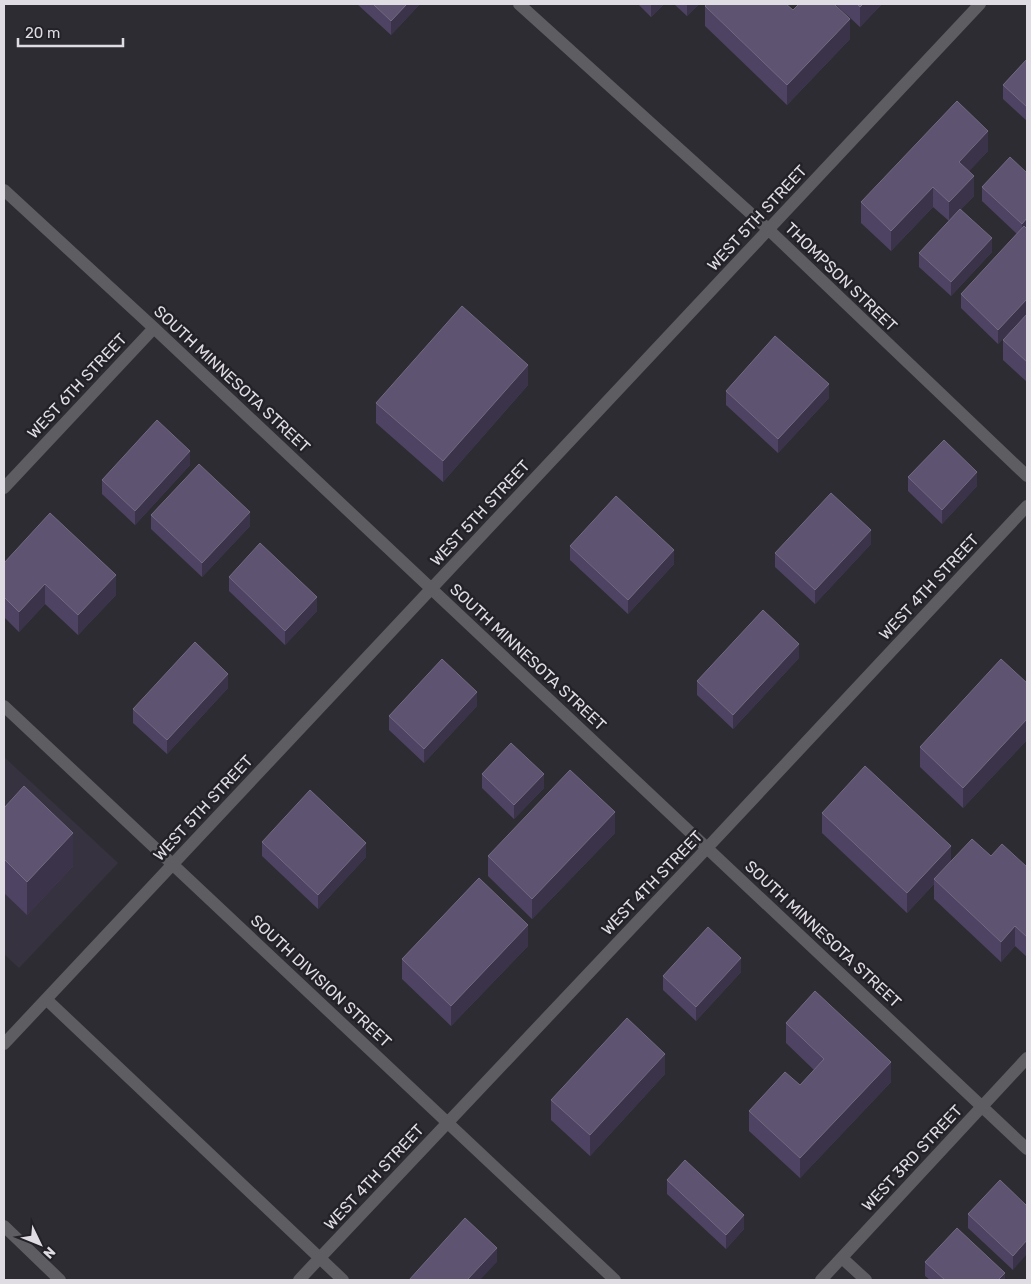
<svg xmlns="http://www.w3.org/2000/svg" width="1031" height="1284" font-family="Rubik,sans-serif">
	<rect width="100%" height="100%" fill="#2e2c33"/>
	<path fill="#373240" d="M4,757L118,863L19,968L4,954Z"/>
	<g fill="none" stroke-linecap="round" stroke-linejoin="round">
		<path stroke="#5e5d61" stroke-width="12" d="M519,4L769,230L1027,476
			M4,190L154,328L1027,1149
			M4,488L154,328
			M4,706L615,1280
			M46,999L343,1280
			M4,1044L980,4
			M4,1226L60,1280
			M842,1258L866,1280
			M299,1280L708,847L1027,506
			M821,1280L1027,1058"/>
	</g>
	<path fill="#4e4363" d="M357,4H420L391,35Z
		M638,4H664L651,17Z
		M674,4H699L687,16Z
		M835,4H882L860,27Z
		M705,6L793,10L850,39L787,105L705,26Z
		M1027,59V121L1003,99V85Z
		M988,151L969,171L974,196L961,209L992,252L951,296L919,267V253L949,221L933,207L891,251L861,223V202Z
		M1027,173V313L998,344L961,308V294L1017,234L982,201V187Z
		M1027,314V382L1003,360V340Z
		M528,385L443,482L376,423V403Z
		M726,391L829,398L778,453L726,405Z
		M190,465L135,525L102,494V480Z
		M908,477L977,486L942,524L908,491Z
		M151,515L250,526L202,577L151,529Z
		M871,544L815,604L775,567V553Z
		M570,546L674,564L628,614L570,560Z
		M4,563L116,595L78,635L45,604L19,632L4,617Z
		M229,577L317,611L285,645L229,591Z
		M799,658L733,729L697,695V681Z
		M1027,683V740L963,808L920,767V747Z
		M228,688L167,754L133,723V709Z
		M477,706L424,763L389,730V716Z
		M482,774L544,788L514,819L482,788Z
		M4,808L73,866L27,915L4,893Z
		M822,813L951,862L991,856L1027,867V957L1015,946L1001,962L934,899V884L907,913L822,833Z
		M615,833L532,919L488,876V856Z
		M262,842L366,857L318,909L262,856Z
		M528,946L451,1026L402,979V959Z
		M741,972L696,1021L663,990V976Z
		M786,1023L891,1082L800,1178L749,1131V1111L800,1085L814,1070L786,1043Z
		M665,1074L590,1156L551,1120V1100Z
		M667,1180L744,1229L726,1249L667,1194Z
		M1027,1206L1013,1270L968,1228V1214Z
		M925,1262L1005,1280H930L925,1276Z"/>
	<path fill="#3b334a" d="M407,4H420L391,35V21Z
		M651,4H664L651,17Z
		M687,4H699L687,16Z
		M863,4H882L860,27V7Z
		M850,19V39L787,105V85Z
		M988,131V151L959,182V162Z
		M974,176V196L949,222V202Z
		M933,187V207L891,251V231Z
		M1027,218V232L1022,238V224Z
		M992,238V252L951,296V282Z
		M1027,299V313L998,344V330Z
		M528,365V385L443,482V461Z
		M829,384V398L778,453V439Z
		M190,451V465L135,525V511Z
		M977,472V486L942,524V510Z
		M250,512V526L202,577V563Z
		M871,530V544L815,604V590Z
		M674,550V564L628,614V600Z
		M116,575V595L78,635V615Z
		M45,584V604L19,632V612Z
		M317,597V611L285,645V631Z
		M799,644V658L733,729V715Z
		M228,674V688L167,754V740Z
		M477,692V706L424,763V749Z
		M1027,719V740L963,808V788Z
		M544,774V788L514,819V805Z
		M615,812V833L532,919V899Z
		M73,833V866L27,915V882Z
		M366,843V857L318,909V895Z
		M951,846V866L934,879V884L907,913V893Z
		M528,925V946L451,1026V1006Z
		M1015,926V946L1001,962V942Z
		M741,958V972L696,1021V1007Z
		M665,1054V1074L590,1156V1135Z
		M891,1062V1082L800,1178V1158Z
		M744,1215V1229L726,1249V1235Z
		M1027,1240V1254L1013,1270V1256Z
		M497,1248V1262L480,1280H467Z
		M1005,1273V1280H998Z"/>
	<path fill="#5e5370" stroke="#726982" d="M373,4H407L391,21Z
		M707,4H786L793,10L799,4H834L850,19L787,85L705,6Z
		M857,4H863L860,7Z
		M1027,59V107L1003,85Z
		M957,101L988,131L959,162L974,176L949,202L933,187L891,231L861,202Z
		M1010,157L1027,173V218L1022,224L982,187Z
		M960,209L992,238L951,282L919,253Z
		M1024,226L1027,229V262L1026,263L1027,264V299L998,330L961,294Z
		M462,306L528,365L443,461L376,403Z
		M1027,314V362L1003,340Z
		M775,336L829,384L778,439L726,391Z
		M157,420L190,451L135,511L102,480Z
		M944,440L977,472L942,510L908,477Z
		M199,464L250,512L202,563L151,515Z
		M831,493L871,530L815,590L775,553Z
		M616,496L674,550L628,600L570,546Z
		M50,513L116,575L78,615L45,584L19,612L4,597V563Z
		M260,543L317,597L285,631L229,577Z
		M763,610L799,644L733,715L697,681Z
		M195,642L228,674L167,740L133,709Z
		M442,659L477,692L424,749L389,716Z
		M1001,659L1027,683V719L963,788L920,747Z
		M511,743L544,774L514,805L482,774Z
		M865,766L951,846L907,893L822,813Z
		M570,770L615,812L532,899L488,856Z
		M24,786L73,833L27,882L4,859V808Z
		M310,790L366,843L318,895L262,842Z
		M972,839L991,856L1002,844L1027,867V937L1015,926L1001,942L934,879Z
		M479,878L528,925L451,1006L402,959Z
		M708,927L741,958L696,1007L663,976Z
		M815,991L891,1062L800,1158L749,1111L785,1072L800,1085L824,1059L786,1023Z
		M627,1018L665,1054L590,1135L551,1100Z
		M685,1160L744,1215L726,1235L667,1180Z
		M1000,1180L1027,1206V1240L1013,1256L968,1214Z
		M465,1218L497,1248L467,1280H409Z
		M957,1228L1005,1273L998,1280H945L925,1262Z"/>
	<g text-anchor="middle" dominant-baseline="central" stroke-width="5" stroke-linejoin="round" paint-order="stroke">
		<g font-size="16" fill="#dfdde3" stroke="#242229">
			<text transform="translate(757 218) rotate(-47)">WEST 5TH STREET</text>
			<text transform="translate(841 277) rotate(44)">THOMPSON STREET</text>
			<text transform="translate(232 379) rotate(43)">SOUTH MINNESOTA STREET</text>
			<text transform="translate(77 386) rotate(-47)">WEST 6TH STREET</text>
			<text transform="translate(480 513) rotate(-47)">WEST 5TH STREET</text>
			<text transform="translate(929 587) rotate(-47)">WEST 4TH STREET</text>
			<text transform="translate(528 657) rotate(43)">SOUTH MINNESOTA STREET</text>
			<text transform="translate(203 808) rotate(-47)">WEST 5TH STREET</text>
			<text transform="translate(652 883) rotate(-46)">WEST 4TH STREET</text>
			<text transform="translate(823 934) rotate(43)">SOUTH MINNESOTA STREET</text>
			<text transform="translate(321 981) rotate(43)">SOUTH DIVISION STREET</text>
			<text transform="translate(912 1158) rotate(-47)">WEST 3RD STREET</text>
			<text transform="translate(374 1177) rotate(-47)">WEST 4TH STREET</text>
		</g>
	</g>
	<rect width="1031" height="1284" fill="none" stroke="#dfdde3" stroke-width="10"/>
	<g transform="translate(40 1244) rotate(133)" stroke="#242229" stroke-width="4" paint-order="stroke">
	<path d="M0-4L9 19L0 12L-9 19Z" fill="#dfdde3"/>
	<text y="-8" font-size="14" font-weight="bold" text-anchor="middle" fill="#dfdde3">N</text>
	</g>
	<path d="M18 38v8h105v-8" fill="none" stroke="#dfdde3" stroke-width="2.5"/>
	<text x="25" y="38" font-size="15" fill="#dfdde3" stroke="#242229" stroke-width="4" paint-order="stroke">20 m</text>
</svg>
